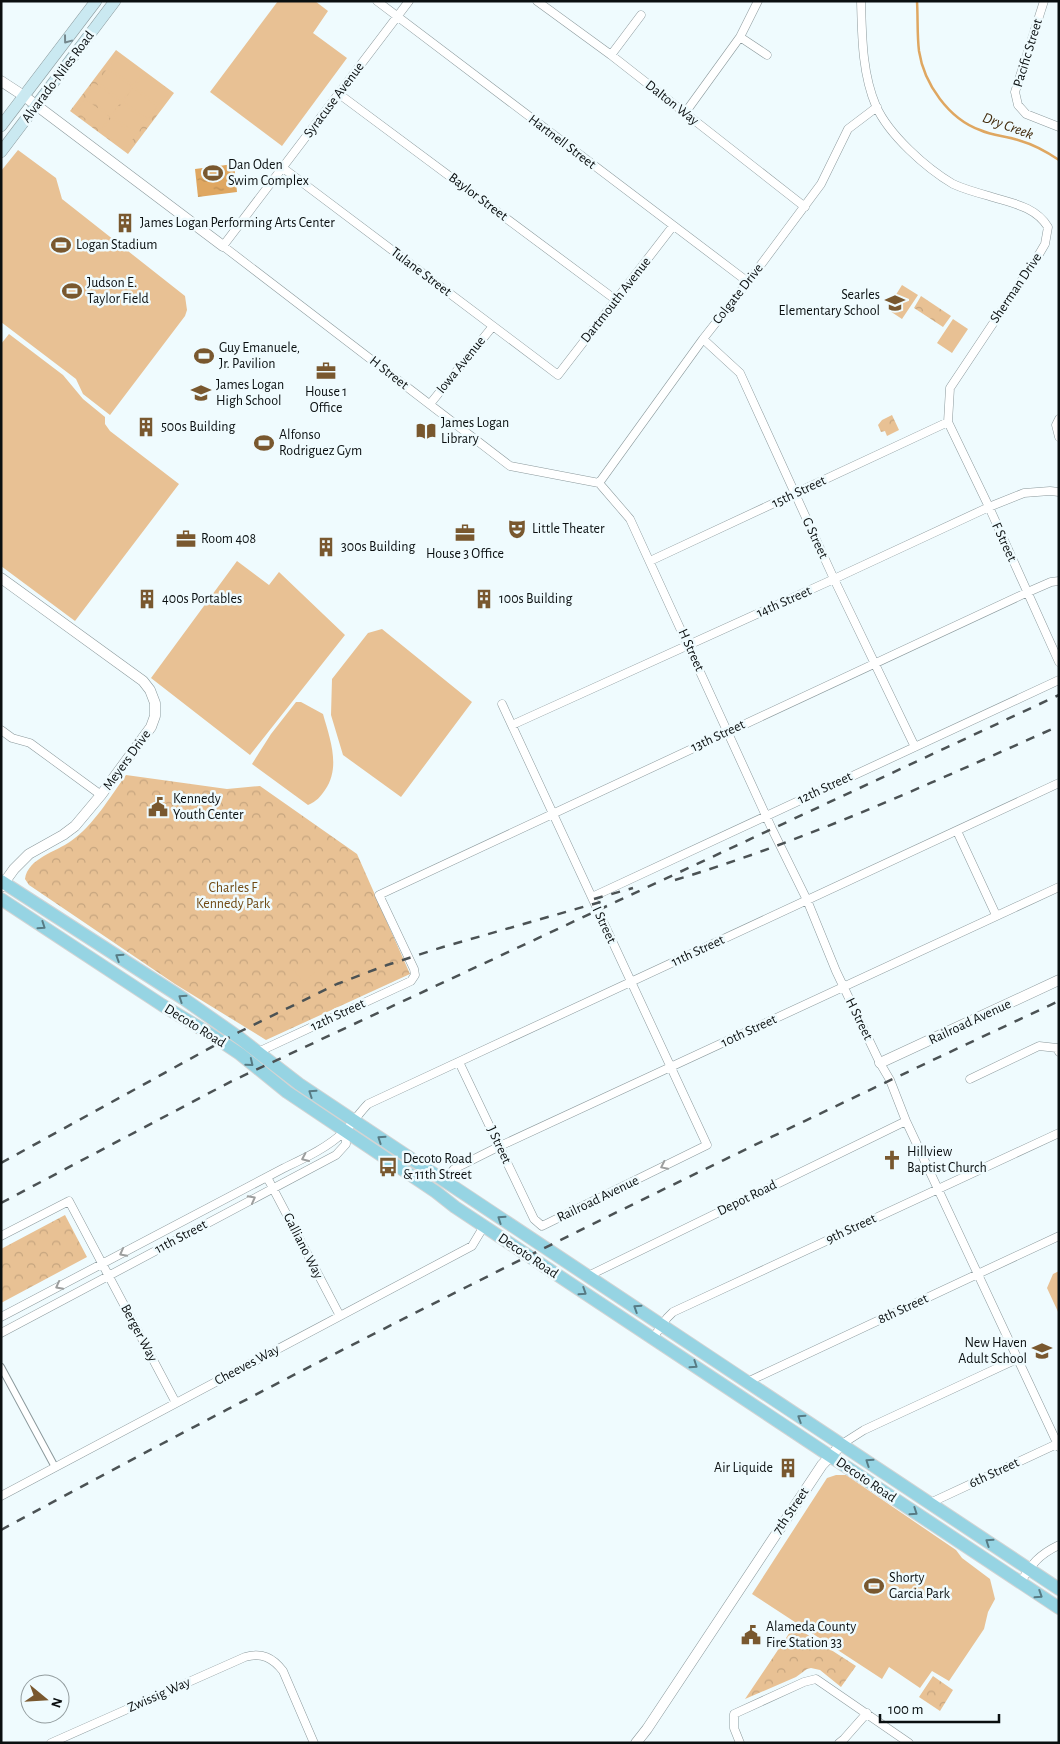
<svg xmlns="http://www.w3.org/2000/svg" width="1060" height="1744" font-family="'Alegreya Sans',sans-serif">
	<defs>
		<pattern id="forest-crowns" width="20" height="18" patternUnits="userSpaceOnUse" patternTransform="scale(1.25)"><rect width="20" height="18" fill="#e8c194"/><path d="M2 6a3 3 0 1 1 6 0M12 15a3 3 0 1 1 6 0" fill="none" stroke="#c6a57f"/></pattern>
		<pattern id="water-ripples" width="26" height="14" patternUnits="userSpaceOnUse" patternTransform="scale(1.25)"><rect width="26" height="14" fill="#dfa761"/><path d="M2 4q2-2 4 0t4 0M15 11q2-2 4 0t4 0" fill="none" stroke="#be8f53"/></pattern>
	</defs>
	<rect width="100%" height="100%" fill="#effbfe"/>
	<path fill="url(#forest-crowns)" d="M116,50L174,93L128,154L70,111Z
		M921,296L951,316L943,327L914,308Z
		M892,415L899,430L887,436L885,431L881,432L878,425L882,420Z
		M126,775L227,789L260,786L357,854L410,974L266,1040L175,984L29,885L25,879C28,858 56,852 71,841C93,826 110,797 126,775Z
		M65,1215L87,1257L1,1303V1249Z
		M794,1626L856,1666L841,1687L820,1670L811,1668L807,1669L796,1677L745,1699Z
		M933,1676L953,1690L940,1711L919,1697Z"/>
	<path fill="#e8c194" d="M278,1H315L328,11L313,33L347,58L282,146L210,92Z
		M119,54L143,72L133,85L109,67Z
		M107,69L132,87L122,100L98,82Z
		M144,74L168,92L159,105L135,87Z
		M96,84L121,102L111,115L87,97Z
		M133,88L157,107L148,119L123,101Z
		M85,99L110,117L100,130L76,111Z
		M122,103L146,121L137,134L113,116Z
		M111,118L135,136L126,149L102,131Z
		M18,150L56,178L62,199L185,296L187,310L185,316L110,415L83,394L76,379L1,322V171Z
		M902,285L918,295L902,319L887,309Z
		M953,319L968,329L952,353L937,343Z
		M9,334L63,375L83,399L105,417V424L110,431L179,484L75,621L1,566V344Z
		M237,561L269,585L279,572L345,635L250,755L151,678Z
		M382,629L472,702L401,797L343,755L331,715L332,679L368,633Z
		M296,702H301L323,714C330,739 341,767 325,790C320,797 317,801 308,805L252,764L271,734Z
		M307,957L317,971L303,982L293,969Z
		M1059,1271V1314L1047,1288L1053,1274Z
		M836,1475H846L956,1550L962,1558L990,1579L995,1599L988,1612L984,1629L949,1681L932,1671L920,1688L889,1667L882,1679L752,1594L827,1478Z"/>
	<path fill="url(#water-ripples)" d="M234,164L237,192L198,197L195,169Z"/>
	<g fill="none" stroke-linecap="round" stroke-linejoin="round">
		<path stroke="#dfa761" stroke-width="2.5" d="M917,1C918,18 917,35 919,51C924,84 949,119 980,130C993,136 1008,136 1021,141C1035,145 1047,152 1059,160"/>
		<defs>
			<path id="pedestrian" d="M1,1367L55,1467"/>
			<path id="minor" d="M377,1L748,282
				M409,1L223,246L510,466L599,483L630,519L772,829L807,900L836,971L880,1063L890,1080L906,1121L1059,1447
				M537,1L611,55L805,207
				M861,1C862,36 862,73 876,106C889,135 926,168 953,184C964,189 978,193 989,196C1011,203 1035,206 1048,227L1045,244L1038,256L950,388L948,422L989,507L1059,662
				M1044,1L1015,92L1018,105L1026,114L1059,127
				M740,37L767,55
				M611,55L641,15
				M339,94L616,300
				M685,113L740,37L758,1
				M283,168L558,375L673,226
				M703,339L740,373L834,579L915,747
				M430,404L493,326
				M1059,419L1056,425L1059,437
				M599,483L703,339L748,282L821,184L848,129L877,107
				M650,561L948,422
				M512,725L834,579L989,507L1024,493L1050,491L1059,492
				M1,730L12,738L30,743L101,795
				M957,831L996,915
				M592,897L1059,680
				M258,1052L411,981L415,975L414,969L379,895L1028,592L1051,582L1059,581
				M459,1062L534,1219L542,1226L707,1145L502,704
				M970,1079L1039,1046L1057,1048L1059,1052
				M267,1177L340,1316
				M444,1181L454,1169L500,1146L1059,887
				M1,1236L69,1201L176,1403
				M588,1276L906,1121
				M1,1317L284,1168C305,1158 327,1148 345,1131C353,1123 359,1113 368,1104L1059,783
				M1,1333L336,1155L346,1144L345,1131
				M653,1338L667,1318L673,1312L1059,1133
				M747,1382L1059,1236
				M842,1444L864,1430L1017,1359
				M1,1496L472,1246L484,1226
				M930,1503L1059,1443
				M1020,1583C1032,1564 1038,1555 1059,1545
				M51,1743L245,1657C262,1652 273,1658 283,1671L314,1743
				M740,1743L734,1728V1714L804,1682L816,1679L909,1743
				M839,1743L844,1739L867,1713"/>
			<path id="tertiary" d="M1,81L24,96L223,246
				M1,578L143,681L150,690L155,703V716L151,727L101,795L75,826L63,835L29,854L14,869L1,887
				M880,1063L1059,980
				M636,1743L647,1729L822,1465L842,1444"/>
			<path id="secondary" d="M1,126L96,1
				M1,152L115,1"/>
			<path id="primary" d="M1,881L184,999L241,1039L299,1084L353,1120L1059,1589
				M1,899L162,1005L210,1034L240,1054L287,1092L436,1192L455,1207L1059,1608"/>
		</defs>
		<use href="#pedestrian" stroke="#8b999c" stroke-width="8"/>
		<use href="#minor" stroke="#8b999c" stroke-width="9"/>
		<use href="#tertiary" stroke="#8b999c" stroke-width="11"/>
		<use href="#secondary" stroke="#8b999c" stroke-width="12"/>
		<use href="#primary" stroke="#d3d4d4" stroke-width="14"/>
		<use href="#pedestrian" stroke="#fff" stroke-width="6"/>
		<use href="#minor" stroke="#fff" stroke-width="8"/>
		<use href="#tertiary" stroke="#fff" stroke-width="10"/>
		<use href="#secondary" stroke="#cae9f1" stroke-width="11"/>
		<use href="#primary" stroke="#96d4e3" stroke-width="12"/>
		<path stroke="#4b5254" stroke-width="2.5" stroke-dasharray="9 9" stroke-linecap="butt" d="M675,880C808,840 933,782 1059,726
			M594,899L633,888
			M1,1163L239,1032L337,984L387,965L443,947L604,901
			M1,1203L232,1081L1059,695
			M1,1530C347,1342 702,1167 1059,1001"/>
	</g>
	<defs><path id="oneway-chevron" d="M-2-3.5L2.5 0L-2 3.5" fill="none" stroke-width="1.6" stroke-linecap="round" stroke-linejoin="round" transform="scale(1.25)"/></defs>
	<use stroke="#74878c" href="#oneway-chevron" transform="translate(67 40) rotate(127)"/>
	<g stroke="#577b84">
		<use href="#oneway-chevron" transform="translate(42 926) rotate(34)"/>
		<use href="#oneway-chevron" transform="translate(119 957) rotate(-147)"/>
		<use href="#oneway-chevron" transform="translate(182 998) rotate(-146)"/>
		<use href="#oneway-chevron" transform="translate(250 1063) rotate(39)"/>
		<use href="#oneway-chevron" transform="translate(312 1093) rotate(-146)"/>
		<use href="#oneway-chevron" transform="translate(381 1139) rotate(-146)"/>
		<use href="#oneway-chevron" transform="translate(501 1219) rotate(-146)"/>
		<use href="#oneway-chevron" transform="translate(583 1292) rotate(33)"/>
		<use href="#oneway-chevron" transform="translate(637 1308) rotate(-147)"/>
		<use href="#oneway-chevron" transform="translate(694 1365) rotate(34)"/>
		<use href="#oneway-chevron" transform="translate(801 1418) rotate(-147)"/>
		<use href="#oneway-chevron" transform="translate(869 1462) rotate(-146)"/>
		<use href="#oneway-chevron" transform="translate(914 1512) rotate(34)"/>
		<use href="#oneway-chevron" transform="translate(989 1542) rotate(-146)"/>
		<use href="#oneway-chevron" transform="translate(1039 1595) rotate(33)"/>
	</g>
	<g stroke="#9d9f9f">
		<use href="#oneway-chevron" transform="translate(305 1158) rotate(155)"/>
		<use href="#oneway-chevron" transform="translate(664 1166) rotate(154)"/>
		<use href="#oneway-chevron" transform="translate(252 1199) rotate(-28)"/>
		<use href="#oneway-chevron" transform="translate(123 1253) rotate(152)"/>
		<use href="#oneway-chevron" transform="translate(59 1286) rotate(152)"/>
	</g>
	<defs>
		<symbol id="stadium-bare" viewBox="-9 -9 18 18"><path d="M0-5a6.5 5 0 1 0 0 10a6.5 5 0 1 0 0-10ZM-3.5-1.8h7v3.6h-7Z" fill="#79582f" stroke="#effbfe" stroke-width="2.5" paint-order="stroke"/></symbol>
		<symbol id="building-bare" viewBox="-9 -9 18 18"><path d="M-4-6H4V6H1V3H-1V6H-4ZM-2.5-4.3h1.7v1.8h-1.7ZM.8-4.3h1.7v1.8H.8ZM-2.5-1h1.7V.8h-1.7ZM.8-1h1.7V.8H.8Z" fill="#79582f" stroke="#effbfe" stroke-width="2.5" paint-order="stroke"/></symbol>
		<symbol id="school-bare" viewBox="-9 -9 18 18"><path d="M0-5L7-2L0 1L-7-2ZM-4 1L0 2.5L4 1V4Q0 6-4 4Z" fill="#79582f" stroke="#effbfe" stroke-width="2.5" paint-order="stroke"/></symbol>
		<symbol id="office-bare" viewBox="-9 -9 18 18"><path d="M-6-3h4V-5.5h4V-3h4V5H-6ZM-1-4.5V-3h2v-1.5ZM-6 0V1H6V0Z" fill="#79582f" stroke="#effbfe" stroke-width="2.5" paint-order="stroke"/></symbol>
		<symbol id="library-bare" viewBox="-9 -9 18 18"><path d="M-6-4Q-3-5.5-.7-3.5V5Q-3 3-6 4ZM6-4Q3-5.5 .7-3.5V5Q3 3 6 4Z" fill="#79582f" stroke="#effbfe" stroke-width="2.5" paint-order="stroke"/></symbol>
		<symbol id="theatre-bare" viewBox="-9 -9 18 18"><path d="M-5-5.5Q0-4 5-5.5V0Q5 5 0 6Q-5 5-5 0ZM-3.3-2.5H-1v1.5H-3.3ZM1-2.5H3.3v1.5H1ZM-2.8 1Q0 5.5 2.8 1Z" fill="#79582f" stroke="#effbfe" stroke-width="2.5" paint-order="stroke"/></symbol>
		<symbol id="civic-bare" viewBox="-9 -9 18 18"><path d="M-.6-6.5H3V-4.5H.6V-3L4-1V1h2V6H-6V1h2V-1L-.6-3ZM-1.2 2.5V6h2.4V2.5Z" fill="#79582f" stroke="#effbfe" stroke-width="2.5" paint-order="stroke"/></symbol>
		<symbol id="church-bare" viewBox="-9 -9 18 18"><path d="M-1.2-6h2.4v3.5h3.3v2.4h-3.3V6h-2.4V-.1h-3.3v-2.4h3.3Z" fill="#79582f" stroke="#effbfe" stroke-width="2.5" paint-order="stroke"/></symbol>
		<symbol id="bus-bare" viewBox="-9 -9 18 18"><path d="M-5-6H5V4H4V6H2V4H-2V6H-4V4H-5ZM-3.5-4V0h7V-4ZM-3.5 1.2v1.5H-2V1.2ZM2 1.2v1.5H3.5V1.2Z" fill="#79582f" stroke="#effbfe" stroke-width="2.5" paint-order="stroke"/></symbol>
	</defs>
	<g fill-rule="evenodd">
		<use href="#stadium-bare" x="199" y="159" width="28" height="28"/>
		<use href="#building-bare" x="111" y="209" width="28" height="28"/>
		<use href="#stadium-bare" x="47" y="231" width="28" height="28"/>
		<use href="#stadium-bare" x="58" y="277" width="28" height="28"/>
		<use href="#school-bare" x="881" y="289" width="28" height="28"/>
		<use href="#stadium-bare" x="190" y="342" width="28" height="28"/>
		<use href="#office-bare" x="312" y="357" width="28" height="28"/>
		<use href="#school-bare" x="187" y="379" width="28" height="28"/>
		<use href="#building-bare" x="132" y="413" width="28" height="28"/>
		<use href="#library-bare" x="412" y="417" width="28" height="28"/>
		<use href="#stadium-bare" x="250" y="429" width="28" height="28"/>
		<use href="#theatre-bare" x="503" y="515" width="28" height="28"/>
		<use href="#office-bare" x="451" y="519" width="28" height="28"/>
		<use href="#office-bare" x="172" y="525" width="28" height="28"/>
		<use href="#building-bare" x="312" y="533" width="28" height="28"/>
		<use href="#building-bare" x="133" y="585" width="28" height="28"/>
		<use href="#building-bare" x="470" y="585" width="28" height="28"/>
		<use href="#civic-bare" x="144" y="793" width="28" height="28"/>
		<use href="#church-bare" x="878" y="1146" width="28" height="28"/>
		<use href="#bus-bare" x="374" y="1153" width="28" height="28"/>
		<use href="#school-bare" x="1028" y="1337" width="28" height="28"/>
		<use href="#building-bare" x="774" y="1454" width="28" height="28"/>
		<use href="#stadium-bare" x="860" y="1572" width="28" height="28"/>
		<use href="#civic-bare" x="737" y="1621" width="28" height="28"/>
	</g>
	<g text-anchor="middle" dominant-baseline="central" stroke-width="5" stroke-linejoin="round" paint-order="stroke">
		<g font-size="14" fill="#0a0f10" stroke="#effbfe">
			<text transform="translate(1028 53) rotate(-73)">Pacific Street</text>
			<text transform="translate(58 77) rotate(-53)">Alvarado-Niles Road</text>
			<text transform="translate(334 100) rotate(-53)">Syracuse Avenue</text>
			<text transform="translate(672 103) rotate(38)">Dalton Way</text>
			<text transform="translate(562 142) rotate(37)">Hartnell Street</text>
			<text transform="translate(478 197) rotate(37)">Baylor Street</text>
			<text transform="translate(421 272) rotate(37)">Tulane Street</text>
			<text transform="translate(1016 288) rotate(-56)">Sherman Drive</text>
			<text transform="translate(738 294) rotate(-52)">Colgate Drive</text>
			<text transform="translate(616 300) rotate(-52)">Dartmouth Avenue</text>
			<text transform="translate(461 365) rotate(-51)">Iowa Avenue</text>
			<text transform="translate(389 373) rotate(38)">H Street</text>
			<text transform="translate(799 492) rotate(-25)">15th Street</text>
			<text transform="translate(815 538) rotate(65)">G Street</text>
			<text transform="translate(1004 542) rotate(65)">F Street</text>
			<text transform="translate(784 602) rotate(-24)">14th Street</text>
			<text transform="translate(691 650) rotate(66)">H Street</text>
			<text transform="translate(718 736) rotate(-25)">13th Street</text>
			<text transform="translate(127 760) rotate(-54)">Meyers Drive</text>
			<text transform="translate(825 788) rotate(-25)">12th Street</text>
			<text transform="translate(604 925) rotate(65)">I Street</text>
			<text transform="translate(698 951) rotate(-25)">11th Street</text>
			<text transform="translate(338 1015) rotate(-25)">12th Street</text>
			<text transform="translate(859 1019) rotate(64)">H Street</text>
			<text transform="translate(970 1022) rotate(-25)">Railroad Avenue</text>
			<text transform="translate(195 1026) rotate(32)">Decoto Road</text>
			<text transform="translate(749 1031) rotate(-25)">10th Street</text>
			<text transform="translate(499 1145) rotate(65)">J Street</text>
			<text transform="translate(747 1198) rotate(-26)">Depot Road</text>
			<text transform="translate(598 1199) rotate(-26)">Railroad Avenue</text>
			<text transform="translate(851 1229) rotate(-25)">9th Street</text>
			<text transform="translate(181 1237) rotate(-28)">11th Street</text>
			<text transform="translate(303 1246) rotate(63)">Galliano Way</text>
			<text transform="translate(528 1256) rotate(34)">Decoto Road</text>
			<text transform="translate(903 1309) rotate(-25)">8th Street</text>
			<text transform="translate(139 1333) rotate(62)">Berger Way</text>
			<text transform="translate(247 1365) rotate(-28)">Cheeves Way</text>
			<text transform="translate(994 1473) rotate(-25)">6th Street</text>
			<text transform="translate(866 1480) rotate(34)">Decoto Road</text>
			<text transform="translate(791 1511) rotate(-56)">7th Street</text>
			<text transform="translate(159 1695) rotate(-24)">Zwissig Way</text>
		</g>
		<g font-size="14" fill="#0a0f10" stroke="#effbfe" text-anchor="start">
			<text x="228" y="165">Dan Oden<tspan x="228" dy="16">Swim Complex</tspan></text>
			<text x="140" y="223">James Logan Performing Arts Center</text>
			<text x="76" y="245">Logan Stadium</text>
			<text x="87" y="283">Judson E.<tspan x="87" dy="16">Taylor Field</tspan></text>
			<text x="880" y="295" text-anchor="end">Searles<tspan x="880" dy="16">Elementary School</tspan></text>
			<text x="219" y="348">Guy Emanuele,<tspan x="219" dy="16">Jr. Pavilion</tspan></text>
			<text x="216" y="385">James Logan<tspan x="216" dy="16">High School</tspan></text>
			<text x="326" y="392" text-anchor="middle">House 1<tspan x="326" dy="16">Office</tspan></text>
			<text x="441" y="423">James Logan<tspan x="441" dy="16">Library</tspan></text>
			<text x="161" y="427">500s Building</text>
			<text x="279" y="435">Alfonso<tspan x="279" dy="16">Rodriguez Gym</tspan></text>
			<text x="532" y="529">Little Theater</text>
			<text x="201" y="539">Room 408</text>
			<text x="341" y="547">300s Building</text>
			<text x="465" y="554" text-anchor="middle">House 3 Office</text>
			<text x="162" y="599">400s Portables</text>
			<text x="499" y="599">100s Building</text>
			<text x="173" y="799">Kennedy<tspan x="173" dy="16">Youth Center</tspan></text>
			<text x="907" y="1152">Hillview<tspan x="907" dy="16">Baptist Church</tspan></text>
			<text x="403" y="1159">Decoto Road<tspan x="403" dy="16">&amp; 11th Street</tspan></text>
			<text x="1027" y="1343" text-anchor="end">New Haven<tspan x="1027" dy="16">Adult School</tspan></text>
			<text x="773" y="1468" text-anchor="end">Air Liquide</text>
			<text x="889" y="1578">Shorty<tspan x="889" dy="16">Garcia Park</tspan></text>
			<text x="766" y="1627">Alameda County<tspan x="766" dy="16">Fire Station 33</tspan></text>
		</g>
		<g font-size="14" fill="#6f4914" stroke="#effbfe">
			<text x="233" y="888">Charles F<tspan x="233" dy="16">Kennedy Park</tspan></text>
		</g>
		<g font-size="15" font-style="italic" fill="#432c0d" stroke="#effbfe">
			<text transform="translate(1008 126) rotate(20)">Dry Creek</text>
		</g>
	</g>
	<rect width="1060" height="1744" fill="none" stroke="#0a0f10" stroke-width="5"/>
	<g transform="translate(45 1699) rotate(108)"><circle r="24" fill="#effbfe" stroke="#939d9f"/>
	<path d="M0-4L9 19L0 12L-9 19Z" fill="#79582f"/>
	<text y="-8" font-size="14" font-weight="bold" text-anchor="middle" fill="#0a0f10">N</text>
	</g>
	<path d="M880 1714v8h119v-8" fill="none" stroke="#0a0f10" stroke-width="2.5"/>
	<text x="888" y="1714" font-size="15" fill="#0a0f10" stroke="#effbfe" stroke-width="4" paint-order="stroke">100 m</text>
</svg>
